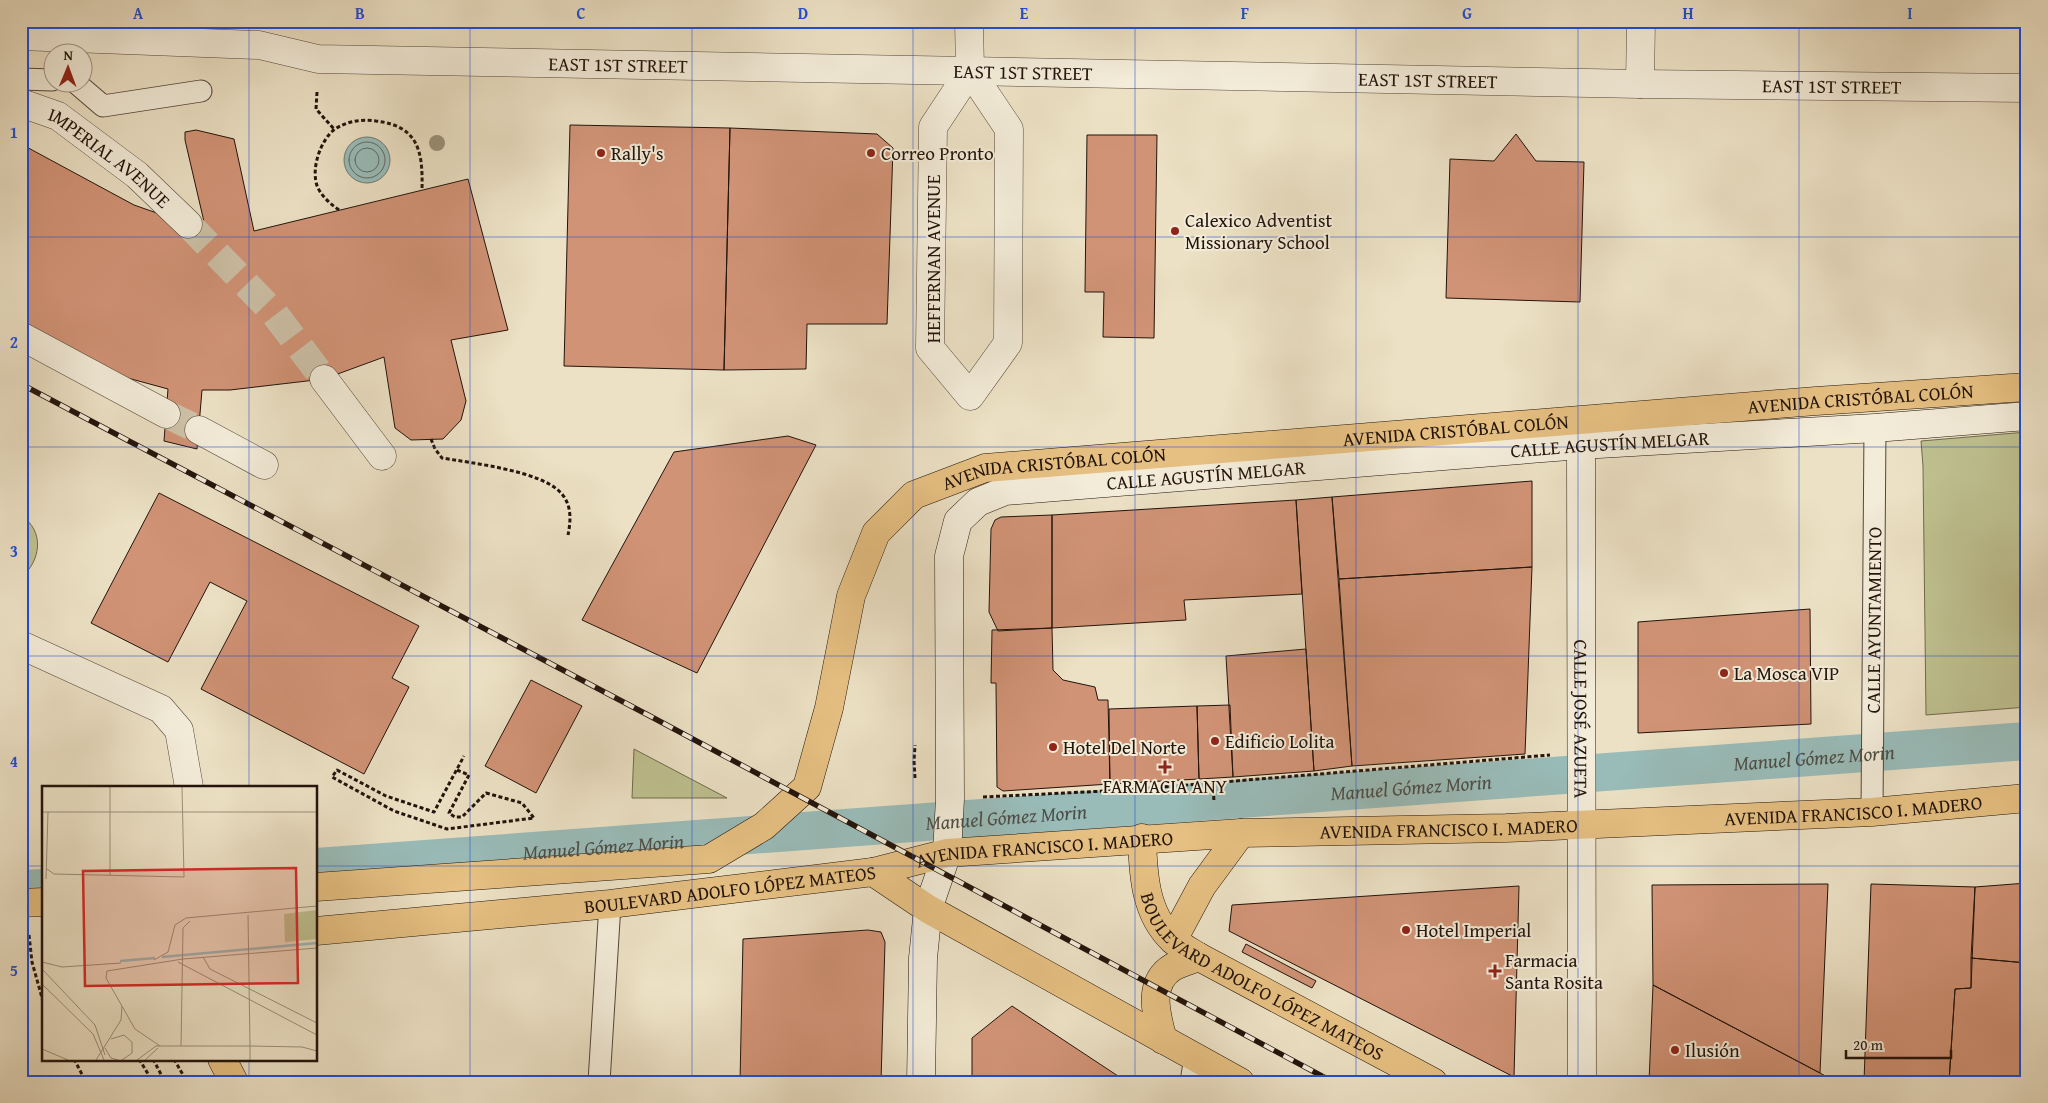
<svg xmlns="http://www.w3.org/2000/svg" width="2048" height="1103" font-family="'Gentium Book Plus',serif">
	<rect width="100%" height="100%" fill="#ece1c5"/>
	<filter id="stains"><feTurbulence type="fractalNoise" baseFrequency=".004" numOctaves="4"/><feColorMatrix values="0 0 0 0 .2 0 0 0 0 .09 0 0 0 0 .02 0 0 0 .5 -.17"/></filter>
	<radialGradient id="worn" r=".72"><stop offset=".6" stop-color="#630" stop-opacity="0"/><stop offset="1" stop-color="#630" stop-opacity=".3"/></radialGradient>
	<path fill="#bfc190" stroke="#706a4e" d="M2027,432V707L1926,715L1923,466L1921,441Z
		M21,516C45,530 41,562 21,577Z
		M634,749L727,798H632Z"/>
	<path fill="#99bcb9" stroke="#697873" d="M344 160a23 23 0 1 1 46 0a23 23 0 1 1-46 0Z"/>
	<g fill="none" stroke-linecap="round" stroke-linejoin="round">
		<path stroke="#5e6862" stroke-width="1" d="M349 160a18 18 0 1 1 36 0a18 18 0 1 1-36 0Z
			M355 160a12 12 0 1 1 24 0a12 12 0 1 1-24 0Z"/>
		<g stroke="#99bcb9" stroke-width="38">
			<path id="s1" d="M316,867L2027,741"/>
			<path d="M21,889L44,888"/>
		</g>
	</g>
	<path fill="#d19376" stroke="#22130b" d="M570,125L730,128L724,370L564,366Z
		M730,128L877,134L893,148L887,324H807L806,369L724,370Z
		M196,130L234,139L254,231L468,179L508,330L451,340L466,401L461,420L443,439L411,440L395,428L384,357L324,379L230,390H202L197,449L164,441L168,389L91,368L21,327V144L134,205L188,224L205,226L185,140V132Z
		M1516,134L1536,161L1584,162L1580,302L1446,298L1450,159L1494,161Z
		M1087,135H1157L1154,338L1103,337L1104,292H1085Z
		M788,436L816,445L697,673L582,620L674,452Z
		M1532,481V567L1339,579L1332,497Z
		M159,493L419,626L392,678L409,687L364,774L201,689L247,601L210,582L168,662L91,623Z
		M1332,497L1352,766L1314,771L1296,500Z
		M1296,500L1302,594L1184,600L1186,620L1052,628V515Z
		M1052,515V628L998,631L989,612L991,529L995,520L1001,517Z
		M1532,567L1525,754L1352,766L1339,579Z
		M1810,609L1811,724L1638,733V622Z
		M1052,628L1053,670L1063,680L1095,687L1098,700H1108L1110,784L1003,791L997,787L996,683H991L992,630Z
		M1306,649L1314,771L1233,777L1226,656Z
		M531,680L582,706L536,793L485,766Z
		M1230,705L1233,777L1199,779L1197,706Z
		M1197,706L1199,779L1110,784L1109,709Z
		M2027,883V963L1971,958L1975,887Z
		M1828,884L1820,1073L1653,985L1652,885Z
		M1871,884L1975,887L1971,988L1955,989L1949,1082H1864Z
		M1519,886L1514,1077L1229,931L1232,905Z
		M868,930L881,932L885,942L881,1082H740L743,939Z
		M1246,944L1316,981L1312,988L1242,952Z
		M1971,958L2027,963V1082H1949L1955,989L1971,988Z
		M1653,985L1820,1073L1836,1082H1649Z
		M1012,1006L1121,1078V1082H972V1038Z"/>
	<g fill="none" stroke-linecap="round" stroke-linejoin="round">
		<path stroke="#cec2a9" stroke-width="28" stroke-dasharray="28 14" stroke-linecap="butt" d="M188,224L274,313L324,379
			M166,414L199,430"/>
		<defs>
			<g id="service">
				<path d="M21,79L52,80"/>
				<path d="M75,82L103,106L201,91"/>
				<path id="s2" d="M1872,812L1875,428"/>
				<path d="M599,1082L610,904"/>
				<path d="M1191,1082L1195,1057"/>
			</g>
			<g id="minor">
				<path id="s3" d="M970,71L1640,84L2027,88"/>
				<path d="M970,71L1009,129L1008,343L970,396L930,348L933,127Z"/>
				<path d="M1640,84L1641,21"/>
				<path id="s4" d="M21,103L58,116L137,175L188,224"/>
				<path d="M21,336L166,414"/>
				<path d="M324,379L382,456"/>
				<path d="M199,430L264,465"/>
				<path d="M21,645L161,709L179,730L189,787"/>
			</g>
			<g id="tertiary">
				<path id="s5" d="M21,36L259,45L318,59L970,71L969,21"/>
			</g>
			<g id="secondary">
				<path id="s6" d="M1581,445L1582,1082"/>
				<path id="s7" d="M921,1082L923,958L928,909L947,853L950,799L949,556L958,521L978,502L1005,491L1581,445L1875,428L2027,416"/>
			</g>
			<g id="primary">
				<path id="s8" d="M1142,838C1143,874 1145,914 1173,940C1181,947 1191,952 1199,957L1433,1082"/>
				<path d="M873,872L928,909L1240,1082"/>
				<path id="s9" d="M316,887L709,859L764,826L807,787L829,708L851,596L876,533L914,495L985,468L1816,401L2027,387"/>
				<path d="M21,903L44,902"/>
				<path id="s10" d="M316,931L610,904L873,872L947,853L1241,833L1506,828L1872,812L2027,798"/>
				<path d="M1173,940L1202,886L1241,833"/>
				<path d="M1163,1040C1157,1017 1146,983 1173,967C1181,963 1191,960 1199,957"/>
				<path d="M222,1059L234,1082"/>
			</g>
		</defs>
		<use href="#service" stroke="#54463a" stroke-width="23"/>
		<use href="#minor" stroke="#54463a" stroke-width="29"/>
		<use href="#tertiary" stroke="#54463a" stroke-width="29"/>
		<use href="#secondary" stroke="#22130b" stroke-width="29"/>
		<use href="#primary" stroke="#22130b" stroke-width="29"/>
		<path stroke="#22130b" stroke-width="3" stroke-dasharray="4 2.5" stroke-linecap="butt" d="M317,92L316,109L334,129
			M339,210C331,204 323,198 318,188C310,171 320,140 335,129C347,121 362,119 376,121C419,126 423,152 422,190
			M431,439L435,449L442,458C472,463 540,471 560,492C572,504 571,520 568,535
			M457,770L469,775L449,813L455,817H462L486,793L522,803L534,818L447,829L394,811L332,777L337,770L386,796L434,812L464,756
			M915,778L914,761L915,745
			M1213,783L1214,802
			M983,797L1126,790L1550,755
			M29,935L32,962L44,1005
			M74,1059L86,1082
			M139,1059L153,1082
			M153,1059L165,1082
			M174,1059L187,1082"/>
		<use href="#service" stroke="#f3ecd9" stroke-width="21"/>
		<use href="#minor" stroke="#f3ecd9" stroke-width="28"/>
		<use href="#tertiary" stroke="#f3ecd9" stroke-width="28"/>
		<use href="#secondary" stroke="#f3ecd9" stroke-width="28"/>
		<use href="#primary" stroke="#e6c082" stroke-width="28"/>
		<defs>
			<path id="rail" d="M21,384L648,715L1333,1082"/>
		</defs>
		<use href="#rail" stroke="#22130b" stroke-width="5.5"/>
		<use href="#rail" stroke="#f3ecd9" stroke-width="4" stroke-dasharray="11" stroke-linecap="butt"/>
	</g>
	<circle fill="#9b9179" cx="437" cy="143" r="8"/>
	<path fill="none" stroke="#1d4ed8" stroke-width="1" stroke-opacity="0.55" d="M249,21V787M470,21V1082M692,21V1082M913,21V1082M1135,21V1082M1356,21V1082M1578,21V1082M1799,21V1082M21,237H2027M21,447H2027M21,656H2027M21,866H44M316,866H2027M249,1059V1082"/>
	<g fill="#8f2418" stroke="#f3ecd9" stroke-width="2">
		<circle cx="601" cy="153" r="5"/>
		<circle cx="871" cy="153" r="5"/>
		<circle cx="1175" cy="231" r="5"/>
		<circle cx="1724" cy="673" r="5"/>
		<circle cx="1215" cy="741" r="5"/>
		<circle cx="1053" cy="747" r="5"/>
		<path d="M1162.5 759.5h5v5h5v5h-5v5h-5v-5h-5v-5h5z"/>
		<circle cx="1406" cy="930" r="5"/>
		<path d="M1492.5 963.5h5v5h5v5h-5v5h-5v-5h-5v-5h5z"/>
		<circle cx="1675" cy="1050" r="5"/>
	</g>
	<g text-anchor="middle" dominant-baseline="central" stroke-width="4" stroke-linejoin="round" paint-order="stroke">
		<g font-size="19" fill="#22130b" stroke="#f3ecd9">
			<text stroke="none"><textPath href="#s5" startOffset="599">EAST 1ST STREET</textPath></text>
			<text transform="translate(1023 72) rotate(1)">EAST 1ST STREET</text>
			<text stroke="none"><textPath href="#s3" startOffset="458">EAST 1ST STREET</textPath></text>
			<text stroke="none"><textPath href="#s3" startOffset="862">EAST 1ST STREET</textPath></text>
			<text stroke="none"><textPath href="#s4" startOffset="105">IMPERIAL AVENUE</textPath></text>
			<text transform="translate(933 259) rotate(-90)">HEFFERNAN AVENUE</text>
			<text stroke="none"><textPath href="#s9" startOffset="1788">AVENIDA CRISTÓBAL COLÓN</textPath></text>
			<text stroke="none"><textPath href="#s9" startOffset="1382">AVENIDA CRISTÓBAL COLÓN</textPath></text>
			<text stroke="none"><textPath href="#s7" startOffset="1229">CALLE AGUSTÍN MELGAR</textPath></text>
			<text stroke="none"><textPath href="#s9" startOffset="978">AVENIDA CRISTÓBAL COLÓN</textPath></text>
			<text stroke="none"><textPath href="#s7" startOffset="824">CALLE AGUSTÍN MELGAR</textPath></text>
			<text stroke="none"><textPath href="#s2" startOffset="192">CALLE AYUNTAMIENTO</textPath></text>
			<text stroke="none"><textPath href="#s6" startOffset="274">CALLE JOSÉ AZUETA</textPath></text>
			<text stroke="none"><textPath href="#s10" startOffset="1544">AVENIDA FRANCISCO I. MADERO</textPath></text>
			<text stroke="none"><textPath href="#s10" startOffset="1139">AVENIDA FRANCISCO I. MADERO</textPath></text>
			<text stroke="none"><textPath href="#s10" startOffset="734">AVENIDA FRANCISCO I. MADERO</textPath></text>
			<text stroke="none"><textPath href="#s10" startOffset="416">BOULEVARD ADOLFO LÓPEZ MATEOS</textPath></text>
			<text stroke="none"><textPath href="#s8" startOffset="202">BOULEVARD ADOLFO LÓPEZ MATEOS</textPath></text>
		</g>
		<g font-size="19" fill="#22130b" stroke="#f3ecd9" text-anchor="start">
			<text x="611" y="153">Rally's</text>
			<text x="881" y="153">Correo Pronto</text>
			<text x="1185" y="220">Calexico Adventist<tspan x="1185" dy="22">Missionary School</tspan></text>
			<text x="1734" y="673">La Mosca VIP</text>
			<text x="1225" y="741">Edificio Lolita</text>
			<text x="1063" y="747">Hotel Del Norte</text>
			<text x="1165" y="786" text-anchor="middle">FARMACIA ANY</text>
			<text x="1416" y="930">Hotel Imperial</text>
			<text x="1505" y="960">Farmacia<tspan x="1505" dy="22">Santa Rosita</tspan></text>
			<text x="1685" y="1050">Ilusión</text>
		</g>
		<g font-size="20" font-style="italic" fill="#4c4e48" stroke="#f3ecd9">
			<text stroke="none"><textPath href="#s1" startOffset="1502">Manuel Gómez Morin</textPath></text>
			<text stroke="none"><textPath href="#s1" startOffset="1098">Manuel Gómez Morin</textPath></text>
			<text stroke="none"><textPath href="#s1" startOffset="692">Manuel Gómez Morin</textPath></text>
			<text stroke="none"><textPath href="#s1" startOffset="288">Manuel Gómez Morin</textPath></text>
		</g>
	</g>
	<g transform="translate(42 786)">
		<rect width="275" height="275" fill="#ece1c5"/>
		<path d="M275,124V153L243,156L242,128Z" fill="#bfc190"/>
		<path fill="none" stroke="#99bcb9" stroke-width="2.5" d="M120,171L275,157M78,175L113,172"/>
		<path fill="none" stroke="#9b8f7b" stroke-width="1" d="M0,26H275M5,83L12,88L142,91L140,1M68,89V1M4,93L6,26M161,171L168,183L275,237M112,174L126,166L133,139L144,132L275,120M0,176L20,181L79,177M136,176L275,249M0,183L53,239L63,269M0,198L51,248L62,274M69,253L82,249L90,256V267L80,274M118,260L93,243L64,192L65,185L141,173L275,162M139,260L141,142L148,135M63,262L69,272L76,274M0,263L26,274M54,274L79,234L80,220M95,274L114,260H208L206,129M103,274L116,262M208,274V260L260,261L275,265"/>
		<path fill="#d62828" fill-opacity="0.15" stroke="#d62828" stroke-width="2.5" d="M254,82L256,197L43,200L41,85Z"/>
		<rect width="275" height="275" fill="none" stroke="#22130b" stroke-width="2.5"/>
	</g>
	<rect width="2048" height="1103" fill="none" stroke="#ece1c5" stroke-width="55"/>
	<g transform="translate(68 68) rotate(1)"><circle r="24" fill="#f3ecd9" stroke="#9f9587"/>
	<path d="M0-4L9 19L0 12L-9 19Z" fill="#8f2418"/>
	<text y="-8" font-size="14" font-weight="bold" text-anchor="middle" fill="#22130b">N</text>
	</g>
	<path d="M1846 1050v8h105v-8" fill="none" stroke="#22130b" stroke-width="2.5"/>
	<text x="1853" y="1050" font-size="15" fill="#22130b" stroke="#f3ecd9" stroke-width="4" paint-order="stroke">20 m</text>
	<rect x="28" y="28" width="1992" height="1048" fill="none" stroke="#1d4ed8" stroke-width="2"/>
	<g font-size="16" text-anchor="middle" font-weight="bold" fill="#1d4ed8">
		<text x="138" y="19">A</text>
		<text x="360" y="19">B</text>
		<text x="581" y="19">C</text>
		<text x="803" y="19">D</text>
		<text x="1024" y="19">E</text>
		<text x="1245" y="19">F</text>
		<text x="1467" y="19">G</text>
		<text x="1688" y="19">H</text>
		<text x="1910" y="19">I</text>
		<text x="14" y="138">1</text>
		<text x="14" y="348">2</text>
		<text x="14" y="557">3</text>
		<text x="14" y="767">4</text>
		<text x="14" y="976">5</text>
	</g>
	<rect width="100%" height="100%" filter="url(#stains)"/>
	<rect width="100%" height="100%" fill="url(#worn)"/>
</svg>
